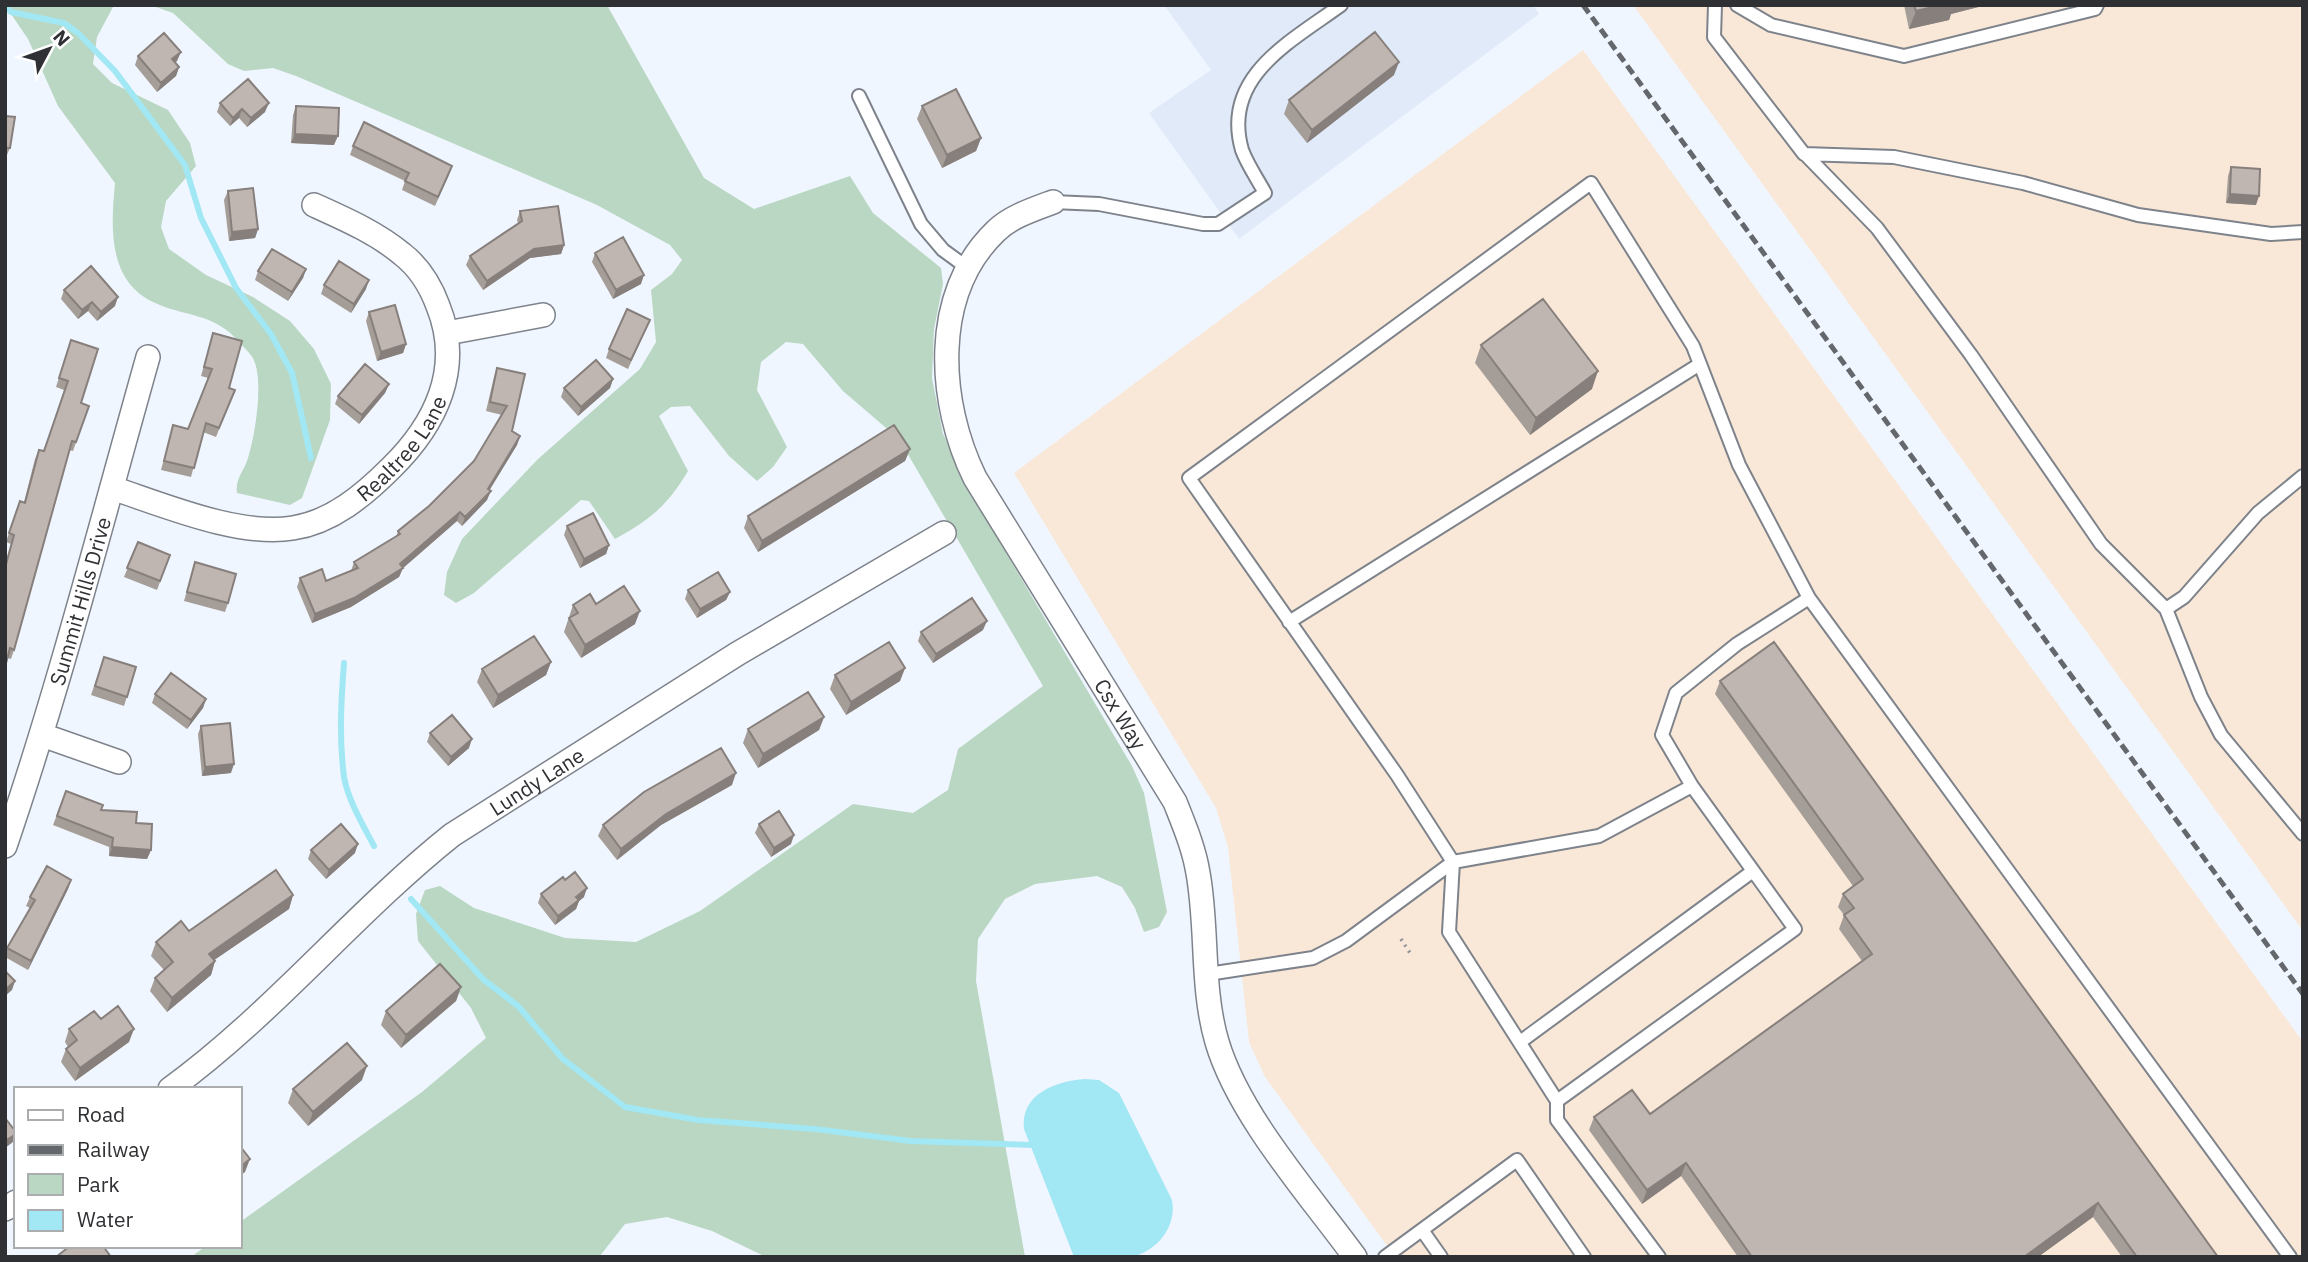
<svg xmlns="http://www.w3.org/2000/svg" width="2308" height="1262" font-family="'IBM Plex Sans',sans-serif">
	<rect width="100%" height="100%" fill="#f0f6ff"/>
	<path fill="#f9e8d7" d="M1633,5H2303V931Z
		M1583,50L2303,1042V1257H1395L1265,1077L1249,1042L1228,847L1216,808L1014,473Z"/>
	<path fill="#e0eaf9" d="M1164,5H1533L1539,14L1239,239L1149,113L1211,70Z"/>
	<path fill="#b9d7c2" d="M5,5H119L113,7L97,37L93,64L112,83L168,110L190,143L196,166L166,201L161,227L169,249L206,275L253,297L290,321L314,349L331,384L330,420L302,498L290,505L237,493C235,478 244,472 248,458C255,435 263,386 255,363C253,355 244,348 239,342C214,312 183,317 153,302C107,280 111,226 115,183L58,106L28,39Z
		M150,5H607L704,178L754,209L850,176L873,213L941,268L943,284L934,329L932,378L943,434L986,519L1132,766L1144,793L1167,912L1159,927L1144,932L1135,908L1122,887L1097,876L1035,884L1005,899L978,939L976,981L1025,1257H766L712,1231L667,1217L625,1224L599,1257H191L206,1246H240V1222L422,1092L486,1038L471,1008L418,941L416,914L425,890L440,886L474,908L565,938L636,942L700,911L853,804L913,813L948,790L958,749L1043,686L899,439L843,391L803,344L786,342L761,362L757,390L787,447L773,467L757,481L729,456L690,406L671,407L659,416L688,471C667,506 651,519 615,539L589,501L581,500L474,593L456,603L444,595L447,572L462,539L538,459L640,369L656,342L651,290L672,274L682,260L670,245L597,205L296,76L273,68L244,71L228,64L173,13Z"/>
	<path fill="#a2e7f4" d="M1085,1079L1099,1080L1119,1093L1172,1200C1177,1226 1158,1251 1131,1257C1114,1261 1092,1257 1074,1257L1024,1129C1020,1094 1056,1081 1085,1079Z"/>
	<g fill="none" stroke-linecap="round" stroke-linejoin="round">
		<path stroke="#a2e7f4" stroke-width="6" d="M5,6L11,12L64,23L78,33L115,71L185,165L201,218L236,288L271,334L292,373L311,458
			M344,663C341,702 339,738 344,777C348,800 363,825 374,846
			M411,899L484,980L518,1006L563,1059L625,1107L698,1120L815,1129L911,1141L1035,1145"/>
		<defs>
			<path id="lane" d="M1715,5L1714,37L1804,154L1894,157L2023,183L2138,215L2271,234L2303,232
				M1737,5L1771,25L1904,56L2095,9L2097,5
				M859,96L921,224L943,250L969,269
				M1805,154L1877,228L1971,355L2101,544L2166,609L2184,597L2258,513L2303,476
				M1053,202L1099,204L1203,224H1218L1265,193C1258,180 1247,164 1242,150C1221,77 1290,42 1341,5
				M2166,609L2201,697L2221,735L2303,834
				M1289,622L1700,364
				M1692,786L1795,929L1557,1101L1449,932L1453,862L1397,775L1189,478L1591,183L1693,346L1739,465L1809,598
				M1208,974L1313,958L1346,941L1453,862L1599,836L1692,786L1662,735L1676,693L1737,644L1809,598L2290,1257
				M1520,1042L1753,871
				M1557,1101V1120L1659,1257
				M1422,1230L1441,1257
				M1385,1257L1517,1160L1584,1257"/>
			<g id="street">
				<path id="s1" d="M1053,202C1034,209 1010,217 996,231C930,294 938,403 975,478L1175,802C1184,825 1194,848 1198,873C1208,928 1201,988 1217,1042C1239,1116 1309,1194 1355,1257"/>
				<path d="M447,333L543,315"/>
				<path id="s2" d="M112,488C164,505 239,537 293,528C332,522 364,495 391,468C436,424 463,368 438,306C431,287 419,267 402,254C377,233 345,219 314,205"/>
				<path d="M42,735L119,762"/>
				<path id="s3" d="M5,846C60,685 102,520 148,357"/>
				<path id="s4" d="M170,1089C273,1014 353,914 452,835L737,654L944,533"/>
				<path d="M5,1209L16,1202"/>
			</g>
		</defs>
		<use href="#lane" stroke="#7e838b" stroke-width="16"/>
		<use href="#street" stroke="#7e838b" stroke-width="26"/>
		<path stroke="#90949a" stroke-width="3.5" stroke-dasharray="2 5" stroke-linecap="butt" d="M1401,939L1410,953"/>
		<use href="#lane" stroke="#fff" stroke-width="12"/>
		<use href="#street" stroke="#fff" stroke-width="23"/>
		<path stroke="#64676b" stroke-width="5" stroke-dasharray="10 5" stroke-linecap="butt" d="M1583,5L2303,994"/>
	</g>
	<path fill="#a59d98" d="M1904,5H1986L1951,14L1949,20L1909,29Z
		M138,56L177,61L175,62L179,67L176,76L157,92L135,65Z
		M1394,75L1307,143L1284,114L1289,100Z
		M220,103L265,112L247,127L239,118L230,126L217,112Z
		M296,106L334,145L291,143L293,115Z
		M922,106L981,138L976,151L942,168L917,119Z
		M5,116L10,148L6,157H5Z
		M353,146L449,175L435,206L402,190L405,181L350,155Z
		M2231,167L2256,205L2226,203L2228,176Z
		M228,191L258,229L255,238L229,241L224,200Z
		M520,211L564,245L561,254L530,258L483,290L466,265L470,256L518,223L517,220Z
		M595,253L641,284L613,299L592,262Z
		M306,269L303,278L288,301L255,280L258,271Z
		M324,285L366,289L351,313L321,294Z
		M64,290L115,306L97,321L88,311L78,319L61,299Z
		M369,312L406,344L403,353L377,361L366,321Z
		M650,320L628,369L606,358L609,349Z
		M213,333L229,388L235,390L216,437L203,432L191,477L161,470L173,425L188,429L208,378L201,376Z
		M71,340L81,403L89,406L73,451L69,450L14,650L11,659L7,658L5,667V565L11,544L6,542L20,501L24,502L35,459L39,450L44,451L64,390L56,387Z
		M1481,345L1592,389L1530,435L1475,363Z
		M497,368L512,431L520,436L517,445L489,490L487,500L462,526L457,521L403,568L399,577L351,607L312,623L297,587L300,578L326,581L351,571L354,562L396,537L398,531L429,506L474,461L502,415L486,411L494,377Z
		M613,379L610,388L578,416L561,397L564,388Z
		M389,384L385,393L359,424L335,404L338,396Z
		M910,449L905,461L758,552L744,528L748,516Z
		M567,526L609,545L606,554L580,568L564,535Z
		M138,542L170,555L157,590L124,577Z
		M195,562L228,603L225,612L184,601Z
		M688,590L730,592L726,600L697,618L685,599Z
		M596,604L635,624L581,658L564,632L573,605Z
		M983,630L933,663L918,641L921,632Z
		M104,657L136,667L124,706L91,695Z
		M551,662L546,675L493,708L477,682L482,669Z
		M905,668L900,681L846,715L830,689L835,675Z
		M1720,681L2218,1257H2122L2093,1217L2038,1257H1738L1681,1176L1642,1204L1589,1130L1594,1117L1650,1114L1862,961L1839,929L1844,915L1838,907L1843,894L1853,886L1715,694Z
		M155,694L206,699L203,708L187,729L152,703Z
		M824,717L819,730L758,768L743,743L748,729Z
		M201,726L231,773L202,776L198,734Z
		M430,733L469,748L448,766L427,742Z
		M732,785L661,825L617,860L598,836L603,825Z
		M66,791L101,810L136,823L151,850L147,859L109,856V847L53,825Z
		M759,824L791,844L771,857L755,833Z
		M311,850L355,853L326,879L308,859Z
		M71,880L68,889L28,970L5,957L7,948L30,908L26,906L30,897Z
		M541,894L584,897L579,901L576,909L555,925L538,903Z
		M293,895L289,909L214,960L215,961L211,975L167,1012L150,991L155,978L164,970L151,956L156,942Z
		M461,987L456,1001L401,1048L381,1025L386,1011Z
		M101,1019L129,1042L75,1081L61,1062L66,1049L68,1047L65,1042L69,1029Z
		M362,1080L308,1126L288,1103L293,1089Z"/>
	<path fill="#867f7c" d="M1941,5H1986L1951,14L1949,20L1909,29L1916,11Z
		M181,52L177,61L169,68L172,59Z
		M1399,62L1394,75L1307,143L1312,130Z
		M179,67L176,76L157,92L161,83Z
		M269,103L265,112L247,127L251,118Z
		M242,109L239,118L230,126L233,118Z
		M295,134L338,136L334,145L291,143Z
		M981,138L976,151L942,168L947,155Z
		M2230,194L2259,196L2256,205L2226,203Z
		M258,229L255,238L229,241L232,232Z
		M564,245L561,254L530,258L483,290L487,281L534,249Z
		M306,269L303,278L288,301L292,292Z
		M644,275L641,284L613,299L616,290Z
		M369,280L366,289L351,313L354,304Z
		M118,297L115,306L97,321L101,312Z
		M92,302L88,311L78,319L82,310Z
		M406,344L403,353L377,361L381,352Z
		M1598,371L1592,389L1530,435L1536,418Z
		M613,379L610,388L578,416L581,407Z
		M389,384L385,393L359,424L362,415Z
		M520,436L517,445L486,496L491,491L487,500L462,526L465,517L488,489Z
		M910,449L905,461L758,552L762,541Z
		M460,512L457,521L402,569L403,568L399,577L351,607L312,623L315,614L400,564Z
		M609,545L606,554L580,568L584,559Z
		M730,592L726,600L697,618L700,609Z
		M640,611L635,624L581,658L585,645Z
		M987,621L983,630L933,663L936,654Z
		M551,662L546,675L493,708L498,695Z
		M905,668L900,681L846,715L851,702Z
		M206,699L203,708L187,729L191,720Z
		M824,717L819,730L758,768L763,754Z
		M472,739L469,748L448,766L451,757Z
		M234,764L231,773L202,776L205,767Z
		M736,773L732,785L661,825L617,860L621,849L666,814Z
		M794,835L791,844L771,857L774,848Z
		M358,844L355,853L326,879L329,870Z
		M112,847L151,850L147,859L109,856Z
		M71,880L68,889L28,970L31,961Z
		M587,888L584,897L579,901L576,909L555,925L558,916L576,897Z
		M293,895L289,909L204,967L209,954Z
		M215,961L211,975L167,1012L172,998Z
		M15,981L12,990L5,996V990Z
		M461,987L456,1001L401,1048L406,1035Z
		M134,1029L129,1042L75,1081L80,1068Z
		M367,1066L362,1080L308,1126L313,1112Z
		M16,1134L13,1142L5,1148V1141Z
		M250,1159L245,1172L240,1176V1167Z
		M1686,1163L1681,1176L1642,1204L1647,1190Z
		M2098,1203L2093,1217L2038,1257H2024Z"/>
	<path fill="#c0b6b1" stroke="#867f7c" stroke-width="2" d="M1914,5H1941L1916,11Z
		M1375,32L1399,62L1312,130L1289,100Z
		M164,33L181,52L172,59L179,67L161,83L138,56Z
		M248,79L269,103L251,118L242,109L233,118L220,103Z
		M956,89L981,138L947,155L922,106Z
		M296,106L339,108L338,136L295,134Z
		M5,116L15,117L10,148H5Z
		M364,122L452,166L438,197L405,181L409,173L353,146Z
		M2231,167L2260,169L2259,196L2230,194Z
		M253,188L258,229L232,232L228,191Z
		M558,206L564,245L534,249L487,281L470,256L522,221L520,211Z
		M623,237L644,275L616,290L595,253Z
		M272,249L306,269L292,292L258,271Z
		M339,261L369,280L354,304L324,285Z
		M91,266L118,297L101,312L92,302L82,310L64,290Z
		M1543,299L1598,371L1536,418L1481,345Z
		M395,305L406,344L381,352L369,312Z
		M627,309L650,320L631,360L609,349Z
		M213,333L242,341L229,388L235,390L219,428L206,423L194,468L164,461L173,425L188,429L212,369L204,367Z
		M71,340L98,349L81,403L89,406L76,442L72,441L14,650L10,648L5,667V568L14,535L9,533L20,501L25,503L39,450L44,451L68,381L59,378Z
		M596,360L613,379L581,407L564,388Z
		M365,364L389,384L362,415L338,396Z
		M497,368L525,374L512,431L520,436L488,489L491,491L465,517L460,512L400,564L403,568L354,598L315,614L300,578L322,569L326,581L358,568L354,562L400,534L398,531L429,506L474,461L507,406L490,402Z
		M894,425L910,449L762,541L748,516Z
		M593,513L609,545L584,559L567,526Z
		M138,542L170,555L160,581L127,568Z
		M195,562L236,574L228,603L187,592Z
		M718,572L730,592L700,609L688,590Z
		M624,586L640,611L585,645L569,618L578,613L573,605L590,594L596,604Z
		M972,598L987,621L936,654L921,632Z
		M534,636L551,662L498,695L482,669Z
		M889,642L905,668L851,702L835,675Z
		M1774,642L2218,1257H2137L2098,1203L2024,1257H1752L1686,1163L1647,1190L1594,1117L1632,1090L1650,1114L1872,954L1844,915L1854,908L1843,894L1863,879L1720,681Z
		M104,657L136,667L127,697L95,686Z
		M171,673L206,699L191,720L155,694Z
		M808,692L824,717L763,754L748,729Z
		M452,715L472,739L451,757L430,733Z
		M230,723L234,764L205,767L201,726Z
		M721,748L736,773L666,814L621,849L603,825L644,792Z
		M66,791L103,805L101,810L137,812L136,823L152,824L151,850L112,847L113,838L57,816Z
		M779,811L794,835L774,848L759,824Z
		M341,824L358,844L329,870L311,850Z
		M47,866L71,880L31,961L7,948L35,900L30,897Z
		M276,870L293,895L209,954L215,961L172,998L155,978L173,962L156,942L181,921L189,931Z
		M575,872L587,888L576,897L579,900L558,916L541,894L563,877L565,880Z
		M440,964L461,987L406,1035L386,1011Z
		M5,971L15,981L5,990Z
		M118,1006L134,1029L80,1068L66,1049L77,1040L69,1029L94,1011L101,1019Z
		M347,1043L367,1066L313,1112L293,1089Z
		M5,1118L16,1132V1134L5,1141Z
		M240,1146L250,1159L240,1167Z
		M70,1246H103L111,1257H56Z"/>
	<g text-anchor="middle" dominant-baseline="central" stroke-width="5" stroke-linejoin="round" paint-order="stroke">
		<g font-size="21" fill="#2e3033" stroke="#fff">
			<text stroke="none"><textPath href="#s2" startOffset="326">Realtree Lane</textPath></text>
			<text stroke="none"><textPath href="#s3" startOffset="256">Summit Hills Drive</textPath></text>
			<text stroke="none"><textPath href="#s1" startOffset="606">Csx Way</textPath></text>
			<text stroke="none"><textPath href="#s4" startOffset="480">Lundy Lane</textPath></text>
		</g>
	</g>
	<rect width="2308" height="1262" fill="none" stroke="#2e3033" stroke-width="14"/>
	<rect x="14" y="1087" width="228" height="161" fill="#ffffff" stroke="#abacad" stroke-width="2"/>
	<rect x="28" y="1110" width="35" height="10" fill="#ffffff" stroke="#abacad" stroke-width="2"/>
	<text x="77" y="1122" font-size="21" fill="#2e3033">Road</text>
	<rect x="28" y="1145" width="35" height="10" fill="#64676b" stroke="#abacad" stroke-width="2"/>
	<text x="77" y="1157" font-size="21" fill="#2e3033">Railway</text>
	<rect x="28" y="1174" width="35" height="21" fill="#b9d7c2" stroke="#abacad" stroke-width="2"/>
	<text x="77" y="1192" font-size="21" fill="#2e3033">Park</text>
	<rect x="28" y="1210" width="35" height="21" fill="#a2e7f4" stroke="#abacad" stroke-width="2"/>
	<text x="77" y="1227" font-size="21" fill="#2e3033">Water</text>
	<g transform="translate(49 49) rotate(49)" stroke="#ffffff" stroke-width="5" paint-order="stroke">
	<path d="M0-5L12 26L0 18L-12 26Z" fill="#2e3033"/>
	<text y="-10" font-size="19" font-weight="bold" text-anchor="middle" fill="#2e3033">N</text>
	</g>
</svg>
